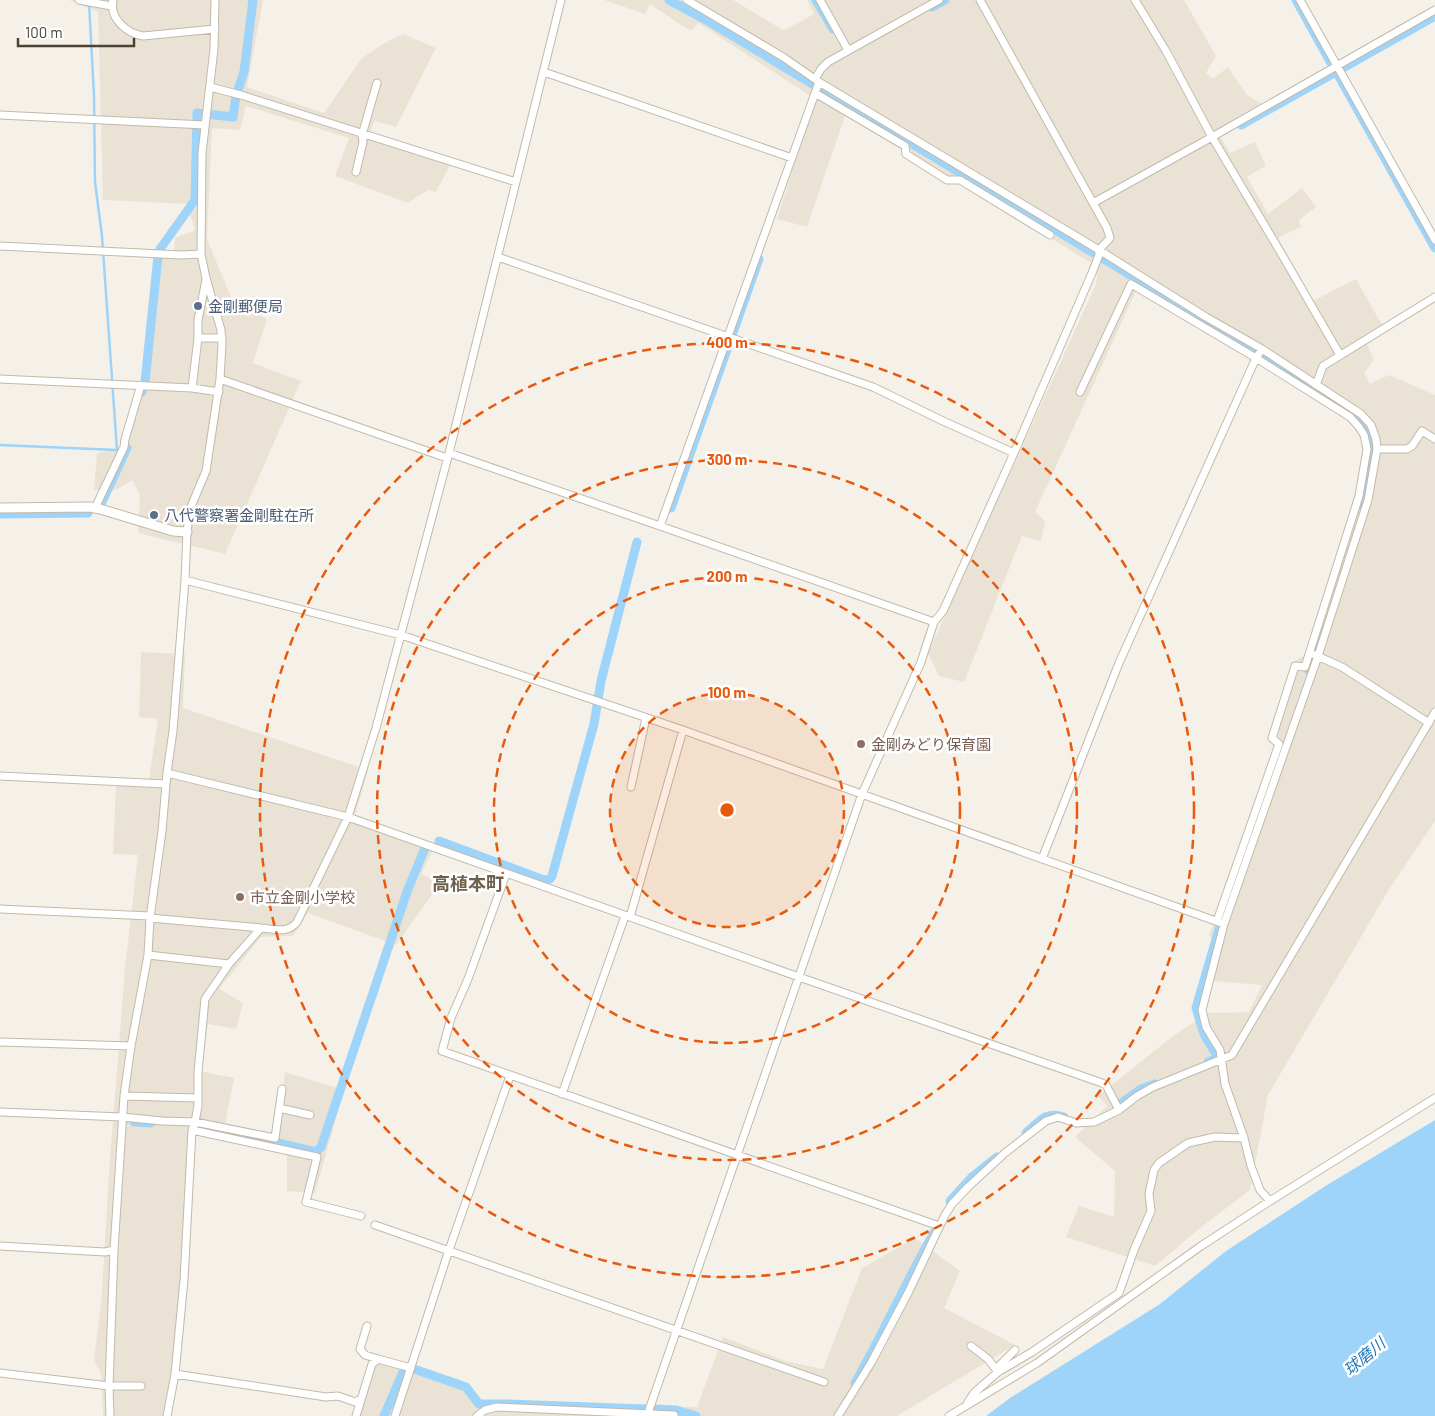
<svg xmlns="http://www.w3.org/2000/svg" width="1435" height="1416" font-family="Barlow,'Noto Sans JP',sans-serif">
	<rect width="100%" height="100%" fill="#f6f1e8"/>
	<path fill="#eae3d5" d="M69,0H263L247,87L324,113L362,58L383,44L403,34L436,48L396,127L375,121L370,131L450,165L436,192L428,190L408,203L335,176L349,138L246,106L240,130L212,128L207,239L233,302L267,319L253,363L301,381L225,554L138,533L140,495L132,480L116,490H94L97,453L120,448L142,378L155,258L174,257L175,238L195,230L187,204L103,200L98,12Z
		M604,0H733L783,30L787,29L814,14L807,0H1184L1216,56L1206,73L1213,79L1228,67L1247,95L1267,107L1219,135L1230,153L1255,142L1266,166L1247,177L1268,214L1302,188L1316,207L1299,220L1301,227L1278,238L1313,301L1356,279L1386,332L1367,344L1374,360L1364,373L1370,384L1389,375L1435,395V435L1430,438L1435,441V821L1388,891L1268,1095L1250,1190L1204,1225L1155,1266L1066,1237L1079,1206L1114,1217L1115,1171L1075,1137L1107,1106L1098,1096L1173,1036L1208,1013L1249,1012L1262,985L1212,981L1220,948L1209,935L1278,744L1271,738L1286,692L1292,663L1306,654L1337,561L1362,467L1363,442L1355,425L1204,327L1136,291L1035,512L1045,521L1041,541L1022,536L964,682L939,676L928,653L1096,284L1098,267L875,131L845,116L807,227L777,219L815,99L698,23L691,31L678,23L650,4L645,14Z
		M141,652L185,654L183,708L368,770L355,816L436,845L421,874L437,882L434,892L396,945L308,913L293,936L261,937L219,989L243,1003L236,1029L208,1024L200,1071L234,1078L224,1129L278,1141L285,1072L344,1090L315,1193L287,1191V1153L194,1131L170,1416H103L101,1374L94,1359L101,1305L110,1158L125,968L138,855L113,854L116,785L145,786L149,779L158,719L139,717Z
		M915,1238L960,1271L944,1308L1015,1345L897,1416H353L373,1360L387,1357L467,1385L476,1399L481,1403L697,1407L723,1337L785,1361L823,1369L862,1268Z"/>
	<path fill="#9ed4f9" d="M1435,1120V1416H986L1010,1398L1160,1304L1226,1251L1327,1185Z"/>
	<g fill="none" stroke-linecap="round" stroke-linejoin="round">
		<path stroke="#9ed4f9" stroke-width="2.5" d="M89,2L94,96L95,182L102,236L117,450L123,458
			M0,445L117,450"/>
		<path stroke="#9ed4f9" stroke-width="9" d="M669,0L706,20L1097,255
			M816,0L833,29
			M1296,0L1331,63
			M932,7L945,0
			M1341,69L1435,16
			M1337,73L1435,248
			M1241,125L1334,73
			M1104,259L1354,413C1364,423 1371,433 1372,447L1363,505
			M142,392L145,382L158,256L160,249L195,200L197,113L233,117L236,96L244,72L253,0
			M101,504L127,448
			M671,508L759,259
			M0,514L88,513
			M1309,671L1322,631
			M439,841L544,880L550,879L552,876L594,724L601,681L637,542
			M1221,921L1241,865
			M1208,1062L1217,1058V1056L1204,1034L1196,1008L1219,929
			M1119,1105L1141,1089L1155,1084
			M134,1122L151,1123
			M1026,1133C1040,1121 1045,1111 1064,1117
			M248,1136L312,1151H317L321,1147L408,889L425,848
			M950,1201L972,1177L997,1157
			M414,1369L466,1387L479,1404H507L645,1409
			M855,1383C883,1334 906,1281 935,1231
			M654,1409L676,1410L696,1416
			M384,1416L403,1372"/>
		<defs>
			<path id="minor" d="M79,0L111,6
				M113,0C109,18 126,33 143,36L215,29
				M687,0L783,57L819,82L1099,250L1206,317L1262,349L1361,414L1371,425L1376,439L1377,449L1368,500L1318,656L1224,924L1202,1010L1206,1027L1220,1050L1225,1084L1244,1138L1251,1166L1260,1190L1270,1201
				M820,0L848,50
				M980,0L1093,203
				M1135,0L1166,51L1212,137L1281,253L1340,355
				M1300,0L1435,240
				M544,72L792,158
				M815,79L821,69L828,62L939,0
				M210,87L241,95L516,182
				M815,93L905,146L906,154L947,180H960L1050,235
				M0,115L205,125
				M356,172L363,142L362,135L377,83
				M0,246L181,255L201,254
				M498,257L873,387L943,421L1014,453
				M198,338H222
				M0,379L192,388L219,392
				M220,379L447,458
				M1316,385L1323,366L1435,297
				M192,388L198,338V320L206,280
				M1080,392L1131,284L1256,358L1350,417L1359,427L1364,435L1367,449L1359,496L1305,667L1295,666L1272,738L1279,744L1217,921
				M1377,449H1407L1412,446L1422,431L1435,439
				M449,453L660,526L934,622
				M95,508L124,447L125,439L141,385
				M660,526L819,82
				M185,580L401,635L683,730L1224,924
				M1315,655L1342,667L1429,723
				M167,773L348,817L799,977L1102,1083L1106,1085L1119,1110
				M0,776L166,784
				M631,787L646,718
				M1042,859L1119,663L1256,358L1262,349
				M506,874L468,979L451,1018L442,1051L939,1226
				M0,909L150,916
				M630,917L683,730
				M150,918L261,928
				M148,955L229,964
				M0,1042L131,1046
				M562,1094L625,916
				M124,1096L198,1098
				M279,1108L310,1115
				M0,1112L122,1117L162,1121L195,1122L198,1106V1072L205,999L229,964L261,928C274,929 288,934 297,922L348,817L376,728L449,453L561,0
				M192,1130L317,1157L306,1202L361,1216
				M375,1225L824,1382
				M0,1246L105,1252L114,1250
				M367,1326L360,1349L365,1355L378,1359
				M971,1346L988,1359L998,1372
				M996,1369L1015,1350
				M0,1373L109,1386H141
				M175,1374L326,1397L338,1396L355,1402L361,1399
				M967,1404L974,1393L998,1372L1032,1352L1119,1293L1134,1250L1151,1211L1149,1194L1154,1170L1159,1163L1188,1143L1215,1137L1244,1138
				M648,1413L862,794L921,662L934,622L943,611L1014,453L1092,273L1099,255V250L1110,238L1107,228L1093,203L1212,137L1435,10
				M110,1416L109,1386L114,1250L124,1096L131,1046L148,955L150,918L162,831L167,773L173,731L185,580L187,532L190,509L206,471L220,379L222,344L221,330L206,278L201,254L202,153L214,49L215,0
				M167,1416L175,1374L184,1280L192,1130L195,1122L275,1138L282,1089
				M356,1416L372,1364L378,1359L411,1368
				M395,1416L449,1250L510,1076
				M477,1416L485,1410L497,1407L674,1415V1416
				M838,1416L871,1363L908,1293L945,1215L952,1204L968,1187L1005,1153L1046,1121L1058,1117L1076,1123L1094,1122L1119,1110L1137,1096L1153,1087L1232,1055L1435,712
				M949,1416L1037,1363L1201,1246L1270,1201L1435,1098"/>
			<path id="tertiary" d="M0,508L90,507L100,509L173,531L187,532"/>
		</defs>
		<use href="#minor" stroke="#c2b9a9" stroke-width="9"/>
		<use href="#tertiary" stroke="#c2b9a9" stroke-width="11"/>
		<use href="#minor" stroke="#fff" stroke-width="7"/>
		<use href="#tertiary" stroke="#fff" stroke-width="9"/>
	</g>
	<circle cx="727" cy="810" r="117" fill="#e8590c" fill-opacity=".12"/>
	<g fill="none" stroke="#e8590c" stroke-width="2.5" stroke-dasharray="9 6">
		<circle cx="727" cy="810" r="117"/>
		<circle cx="727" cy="810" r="233"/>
		<circle cx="727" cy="810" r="350"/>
		<circle cx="727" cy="810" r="467"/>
	</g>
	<g fill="#5c6f8a" stroke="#fff" stroke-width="2">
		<circle cx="198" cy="306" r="5"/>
		<circle cx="154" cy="515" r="5"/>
	</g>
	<g fill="#8d6e63" stroke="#fff" stroke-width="2">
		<circle cx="861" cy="744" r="5"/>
		<circle cx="240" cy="897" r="5"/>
	</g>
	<g text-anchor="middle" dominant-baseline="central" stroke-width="5" stroke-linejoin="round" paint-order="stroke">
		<g font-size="15" fill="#4e5e75" stroke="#fff" text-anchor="start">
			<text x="208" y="306">金剛郵便局</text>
			<text x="164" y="515">八代警察署金剛駐在所</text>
		</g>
		<g font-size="15" fill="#785e54" stroke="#fff" text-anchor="start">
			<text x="871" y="744">金剛みどり保育園</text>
			<text x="250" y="897">市立金剛小学校</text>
		</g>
		<g font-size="16" font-style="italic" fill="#207aba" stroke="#fff">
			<text transform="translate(1364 1356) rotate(-40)">球磨川</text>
		</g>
		<g font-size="18" font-weight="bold" fill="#6e604b" stroke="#fff">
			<text x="468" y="883">高植本町</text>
		</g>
	</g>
	<circle cx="727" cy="810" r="8" fill="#e8590c" stroke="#fff" stroke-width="2.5"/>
	<g font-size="15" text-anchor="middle" font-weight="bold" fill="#e8590c" stroke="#fff" stroke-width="5" stroke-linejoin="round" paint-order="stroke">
		<text x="727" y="348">400 m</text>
		<text x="727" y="465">300 m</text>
		<text x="727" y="582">200 m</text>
		<text x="727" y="698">100 m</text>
	</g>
	<path d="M18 38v8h116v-8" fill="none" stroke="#4a4235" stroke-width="2.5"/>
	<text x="25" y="38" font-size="15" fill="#4a4235" stroke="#ffffff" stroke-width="4" paint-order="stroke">100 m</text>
</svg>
